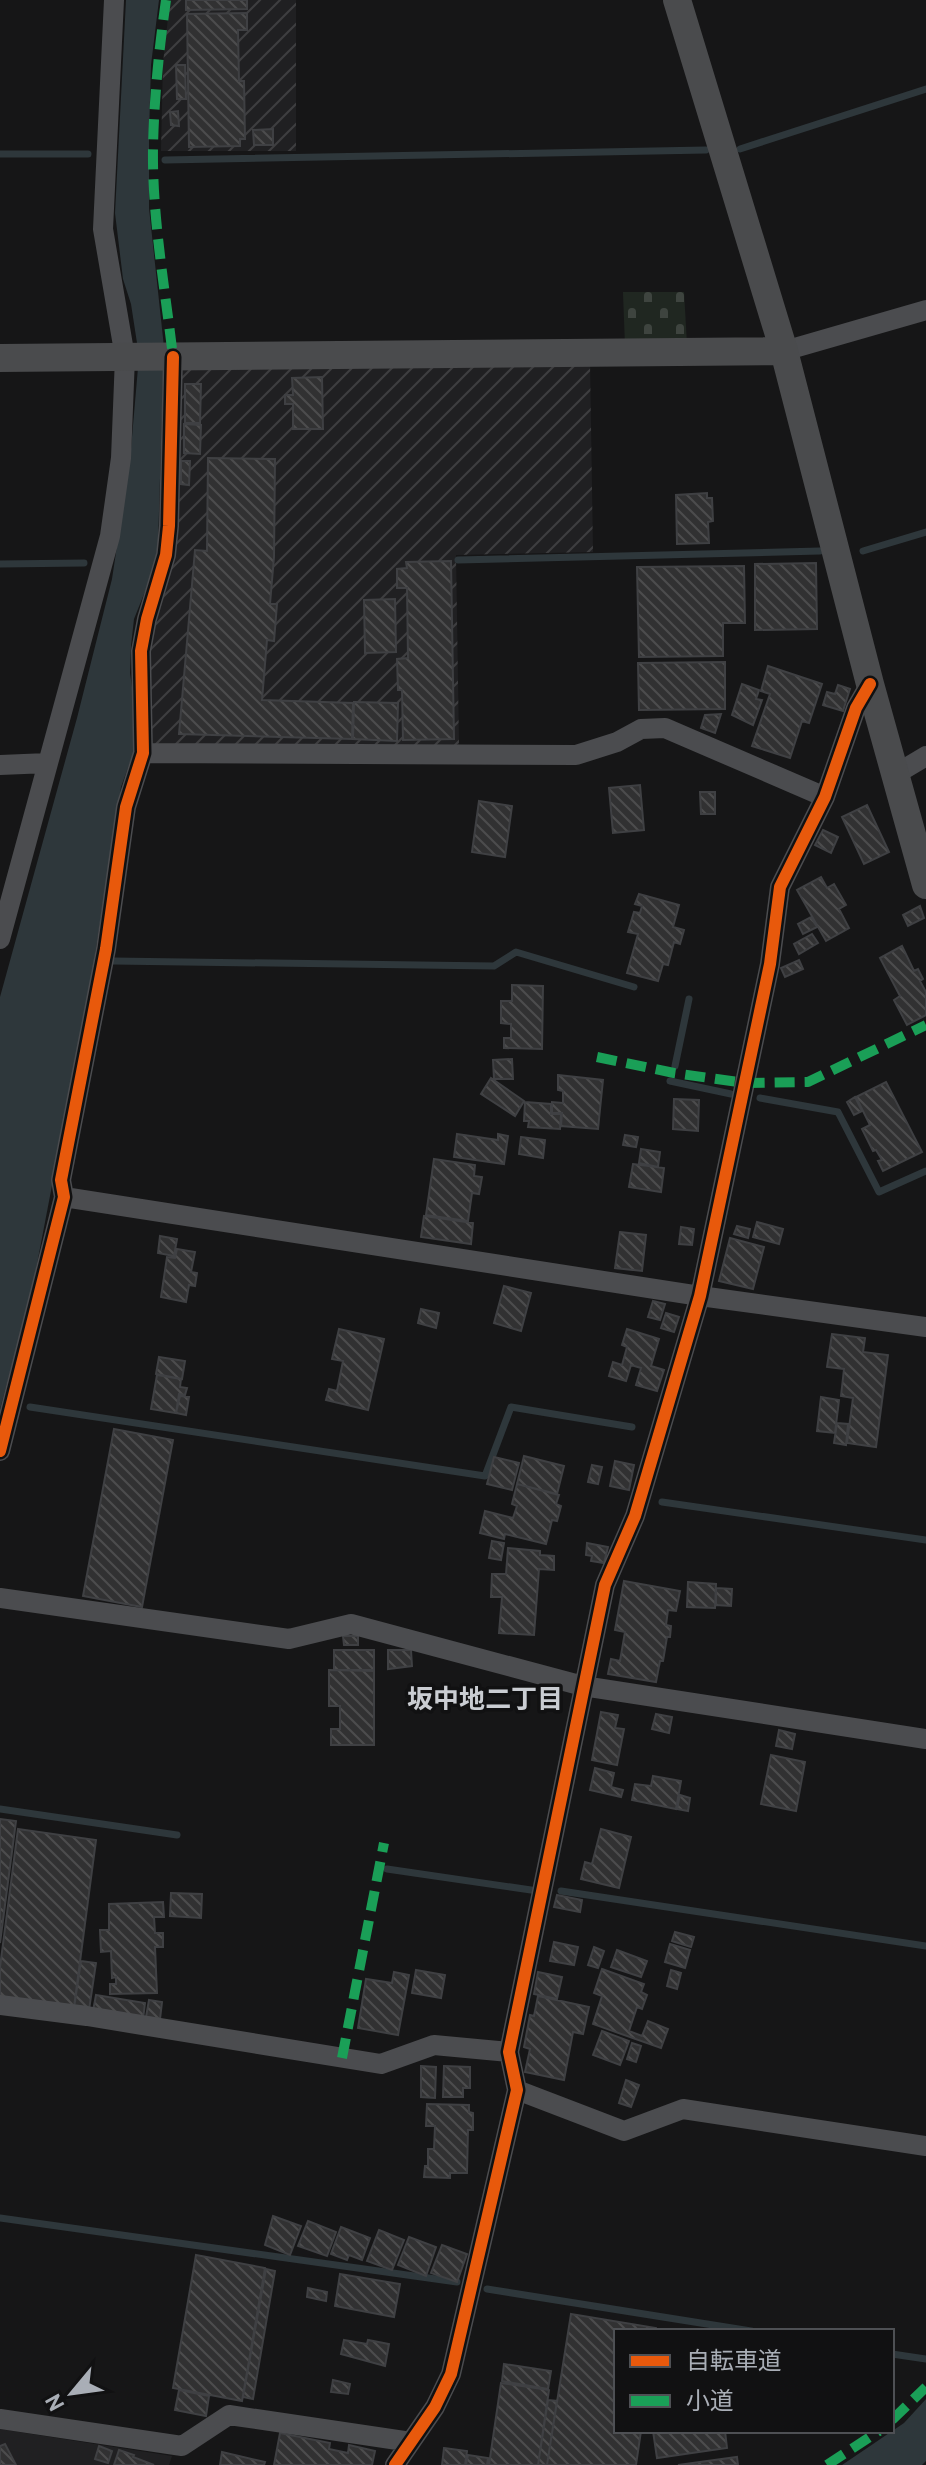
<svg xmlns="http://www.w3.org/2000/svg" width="926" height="2465" font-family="Overpass,'Noto Sans JP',sans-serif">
	<defs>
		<pattern id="industrial-furrows" width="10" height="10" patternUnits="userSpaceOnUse" patternTransform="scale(2)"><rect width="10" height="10" fill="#202022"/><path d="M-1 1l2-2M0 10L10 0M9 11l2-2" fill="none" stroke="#3e3e40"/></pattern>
		<pattern id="cemetery-stones" width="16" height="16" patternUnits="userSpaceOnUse" patternTransform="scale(2)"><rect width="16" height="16" fill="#202721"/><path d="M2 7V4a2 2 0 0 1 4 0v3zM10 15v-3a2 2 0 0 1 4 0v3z" fill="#3e443f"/></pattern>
		<pattern id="building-back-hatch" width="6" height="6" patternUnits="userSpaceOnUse" patternTransform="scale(2)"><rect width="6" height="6" fill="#313132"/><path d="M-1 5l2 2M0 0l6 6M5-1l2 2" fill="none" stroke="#4c4c4d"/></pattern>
	</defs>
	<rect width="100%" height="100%" fill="#161617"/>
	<path fill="#202022" d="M0,2429L172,2456L169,2465H0Z"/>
	<path fill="url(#industrial-furrows)" d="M170,0H296V151H161L163,63Z
		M590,363L593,552L456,555L459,745L147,746L152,625L176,553L179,368Z"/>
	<path fill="url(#cemetery-stones)" d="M623,292H684L687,345H625Z"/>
	<path fill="#2e373b" d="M126,0H159L151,65L149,135V208L164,347L158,544L154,569L134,619L131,646L130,673L138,729L133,754L121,787L90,987L32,1290L0,1409V997L77,718L112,579L130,460L139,356L131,304L123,279L115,213Z
		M926,2399V2461L922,2465H842L904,2423Z"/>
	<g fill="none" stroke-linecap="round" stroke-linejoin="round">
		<path stroke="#2e373b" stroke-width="7" d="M740,149L926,89
			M0,154H88
			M165,160L706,150
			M863,551L926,532
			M458,560L820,551
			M0,564L84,563
			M113,961L494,966L516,952L634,987
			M675,1066L689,999
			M670,1081L731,1094
			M760,1098L838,1112L879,1192L926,1171
			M30,1407L485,1476L511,1407L632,1427
			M662,1502L926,1540
			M0,1809L177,1835
			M387,1869L531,1890
			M561,1891L926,1946
			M0,2218L457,2282
			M487,2289L751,2331
			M892,2354L926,2359"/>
	</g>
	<path fill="url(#building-back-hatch)" stroke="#3f4043" stroke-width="2" d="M186,0H247V9L186,10Z
		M247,13V30H238L239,81H244L245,139H240V146L189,147L187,14Z
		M176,65H185L186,99H177Z
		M178,111L179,126L171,125L170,112Z
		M273,129V145H254L253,130Z
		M322,377L323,429H293V404H285V395H293L292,378Z
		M185,384H201L200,423H185Z
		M184,424L201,425L200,454L184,453Z
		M208,458L275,459L274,557L270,604H277L274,641L267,640L262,700L353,703L352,739L179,734L195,550L207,551Z
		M181,461H190L189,485L181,484Z
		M707,493V498H712L713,521L708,522L709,543L677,544L676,495Z
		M451,561L454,739L403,740L402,690H398L397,659L408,658L407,588H397V569L407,568L406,562Z
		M816,563L817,629L755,630V564Z
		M744,566L745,623H723V656L639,657L637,567Z
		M395,599L396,652L365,653L364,600Z
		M725,662V709L639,710L638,663Z
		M768,666L822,684L809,723L802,721L790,758L752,746L770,694L761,691Z
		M742,684L759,690L756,699L762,700L753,725L732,715Z
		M838,685L850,689L843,711L823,705L827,692L835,694Z
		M354,702L398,703L397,741L353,739Z
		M721,714L715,733L701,728L705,715Z
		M640,785L644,830L613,833L609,788Z
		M700,792H715V814H701Z
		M479,801L512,806L505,857L472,852Z
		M867,805L889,852L864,864L842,817Z
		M823,830L838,837L831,853L815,845Z
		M821,877L827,888L834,884L846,905L839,909L849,928L826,941L797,890Z
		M639,894L679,905L673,927L684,930L680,944L674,942L668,965L663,964L658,981L627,973L638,934L628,932L634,912L640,913L642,906L635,904Z
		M920,906L924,918L908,926L903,915Z
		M811,917L817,927L803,934L798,924Z
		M812,934L818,943L799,954L794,944Z
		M902,946L914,971L918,969L923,979L920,981L926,992V1015L907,1025L894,1000L900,996L880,958Z
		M799,960L803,969L785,977L781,968Z
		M512,985L543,986L542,1049L504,1048V1038H511V1024L501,1023V1001H512Z
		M512,1059L513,1079H494L493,1060Z
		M558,1075L603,1080L598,1129L561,1126L562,1113H552V1102L563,1103V1091L558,1090Z
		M491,1078L524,1101L515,1116L481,1094Z
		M886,1082L922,1152L883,1171L878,1161L882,1160L876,1150L873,1151L862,1129L870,1125L856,1097Z
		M855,1097L862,1111L854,1115L847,1102Z
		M674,1099L699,1100L698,1131L673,1129Z
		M525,1102L551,1104V1114H561L560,1129L528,1127L529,1121H524Z
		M457,1134L498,1140V1134L508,1136L504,1164L454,1157Z
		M625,1135L638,1137L636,1147L623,1145Z
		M521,1137L545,1140L543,1158L519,1154Z
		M641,1149L660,1152L658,1167L639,1163Z
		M434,1159L475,1165L474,1176L482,1177L479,1194L472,1193L468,1221L426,1215Z
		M633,1164L664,1168L661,1192L629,1187Z
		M424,1216L473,1223L471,1244L421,1237Z
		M757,1222L783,1229L779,1244L753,1237Z
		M737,1226L750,1229L748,1238L734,1234Z
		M681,1227L694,1229L692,1245L679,1244Z
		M620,1232L646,1235L642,1271L615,1268Z
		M160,1236L177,1239L174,1256L158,1253Z
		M730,1238L764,1247L753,1289L719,1281Z
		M177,1249L195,1252L191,1272L197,1273L195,1286L189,1285L186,1302L161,1297L167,1257L175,1258Z
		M504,1286L531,1293L521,1331L494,1323Z
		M653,1301L665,1304L660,1320L648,1317Z
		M421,1309L439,1313L436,1328L418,1323Z
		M666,1313L679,1317L674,1332L661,1328Z
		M339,1329L384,1339L368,1410L326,1400L329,1389L337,1391L343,1361L332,1359Z
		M627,1329L659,1339L651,1366L664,1370L657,1391L636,1385L641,1368L631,1365L626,1381L609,1376L613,1362L622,1365L627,1347L622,1345Z
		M832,1334L865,1338L863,1352L888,1355L876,1447L847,1443L853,1398L841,1396L844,1369L827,1367Z
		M159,1357L185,1361L182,1379L156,1374Z
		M157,1375L181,1379L180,1387L187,1388L185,1395L179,1394L176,1413L151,1409Z
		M180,1396L189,1397L186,1415L176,1413Z
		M821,1397L839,1400L835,1433L817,1431Z
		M837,1423L848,1424L846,1445L834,1443Z
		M114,1429L173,1440L142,1607L83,1596Z
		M524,1456L564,1466L557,1494L517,1484Z
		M494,1457L519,1463L512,1490L487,1484Z
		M615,1461L634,1465L629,1490L610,1486Z
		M592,1465L602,1467L598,1484L588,1482Z
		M517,1484L559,1495L556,1504L561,1506L557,1521L552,1520L546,1544L505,1534L504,1539L480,1533L485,1511L513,1518L517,1506L512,1504Z
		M492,1541L504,1543L501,1560L489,1558Z
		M587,1543L608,1547L604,1563L591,1561L592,1556L586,1555Z
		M508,1548L540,1551V1555L554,1556V1570L539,1569L534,1635L499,1633L502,1597H491L492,1574H506Z
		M624,1581L680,1591L676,1611L668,1610L666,1625L671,1626L670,1637H667L663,1661H660L656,1682L608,1674L611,1659L620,1661L625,1632L615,1630Z
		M688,1582L716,1584L715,1608L687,1607Z
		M716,1588L732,1589L731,1606L716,1605Z
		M343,1636H358V1645H344Z
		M334,1650H374V1670H334Z
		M388,1650H411L412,1666L388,1669Z
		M329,1670L374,1671V1745H331V1729H340V1706H329Z
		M601,1712L618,1715L615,1728L624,1729L617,1765L592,1760Z
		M656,1714L672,1717L669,1733L652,1729Z
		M779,1730L795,1734L792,1749L776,1746Z
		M771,1755L805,1762L796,1811L761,1804Z
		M595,1768L614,1773L611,1787L623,1790L621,1797L590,1790Z
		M653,1776L681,1781L676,1809L632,1800L635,1784L651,1786Z
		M680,1795L690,1798L688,1811L677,1809Z
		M0,1819L16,1821L0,1943Z
		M18,1829L96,1840L74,2007L0,1997V1967Z
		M601,1829L631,1837L619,1888L581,1879L585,1862L592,1864Z
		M171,1893L202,1894L201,1918L170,1916Z
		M557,1895L582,1900L580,1912L554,1907Z
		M163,1902L164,1917H154L155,1933H163V1947H155L157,1993L110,1994V1984H116V1977L112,1978L111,1951L101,1952L100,1930H109V1904Z
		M675,1932L694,1937L691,1947L672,1941Z
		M554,1942L578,1947L574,1965L550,1961Z
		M670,1944L690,1950L685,1968L665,1962Z
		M594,1947L604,1951L598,1968L588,1965Z
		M617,1950L647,1961L641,1977L611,1967Z
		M81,1961L96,1963L89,2010L74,2008Z
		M602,1969L644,1984L641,1992L647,1995L642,2009L637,2007L629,2031L642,2036L648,2021L668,2029L661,2048L593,2024L602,1996L594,1993Z
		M416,1970L445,1975L441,1998L412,1993Z
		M671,1970L681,1973L677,1989L667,1986Z
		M394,1972L409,1975L398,2035L358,2028L366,1979L392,1983Z
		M538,1972L562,1977L557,1999L534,1994Z
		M96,1995L145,2003L143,2019L93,2011Z
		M538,1996L589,2007L583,2034L573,2032L564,2080L525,2072L530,2049L524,2047L530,2015L534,2016Z
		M149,2000L162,2002L160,2019L146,2017Z
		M602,2031L629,2041L620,2065L593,2055Z
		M632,2043L641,2046L636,2062L627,2059Z
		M421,2066L436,2067L435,2098L421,2097Z
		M444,2066L470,2067V2088H463V2097H443Z
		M626,2080L639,2085L631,2107L619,2103Z
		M427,2104L469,2105V2112L473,2113V2130H468L467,2173H450V2178L424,2177L425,2166H428V2149H434L435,2126H426Z
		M273,2216L301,2226L290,2255L265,2245Z
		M308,2221L336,2232L327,2256L298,2246Z
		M341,2227L370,2238L362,2260L349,2255L347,2260L331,2254Z
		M379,2230L404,2240L392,2270L367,2261Z
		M409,2237L436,2247L426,2276L398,2265Z
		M442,2245L467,2254L457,2282L431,2273Z
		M196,2255L265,2268L242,2401L173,2388Z
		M266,2269L275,2271L253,2399L243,2397Z
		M340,2274L400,2284L394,2317L335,2306Z
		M308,2288L327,2292L326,2301L307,2297Z
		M571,2314L656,2328V2331H616V2431H641L636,2465H547Z
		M344,2340L367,2344L368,2340L389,2344L385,2366L341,2354Z
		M504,2364L551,2371L548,2389L502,2381Z
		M333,2380L350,2384L348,2394L331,2392Z
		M501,2383L549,2390L538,2465H489Z
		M179,2390L209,2396L206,2416L175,2410Z
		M548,2400L557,2401L547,2465H538Z
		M653,2431H725L727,2448L657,2458Z
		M280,2433L330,2443L329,2449L348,2453L349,2445L375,2451L372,2465H274Z
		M5,2444L16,2465H0V2446Z
		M99,2446L112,2451L108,2463L95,2459Z
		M444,2448L467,2451L465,2465H442Z
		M119,2450L134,2455L133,2457L154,2465H114Z
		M222,2452L265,2462L264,2465H220Z
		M468,2455L488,2458L487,2465H466Z
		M737,2457L738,2465H678Z"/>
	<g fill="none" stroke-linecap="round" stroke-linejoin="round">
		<path stroke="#4b4c4f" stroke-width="20" d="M784,351L926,310
			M143,753L576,755L617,742L641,729L665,728L825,797
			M0,765L48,763
			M896,774L926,756
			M0,939L110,536L121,458L125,357L103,229L114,0
			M64,1197L700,1296L926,1327
			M0,1451L64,1197L61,1180L106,949L126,807L143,753L141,651L147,619L166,555L169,526L173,357
			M0,1598L289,1639L351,1624L583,1686L926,1739
			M0,2005L87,2016L381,2064L434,2045L509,2052
			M517,2090L624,2131L683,2109L926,2146
			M0,2419L182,2446L229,2415L411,2442
			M395,2465L435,2407L451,2374L517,2090L509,2052L605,1585L635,1516L700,1296L770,964L780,887L825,797L856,708L870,684"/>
		<path stroke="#4a4b4d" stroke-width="28" d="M677,0L784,351L870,684L926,885
			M0,358L784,351"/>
		<path stroke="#1a9f57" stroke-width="10" stroke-dasharray="20 10" stroke-linecap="butt" d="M166,0C159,49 154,98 153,148C152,217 165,288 173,357
			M597,1057L674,1073L745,1083L808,1082L926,1025
			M342,2058L384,1843
			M892,2420L926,2387
			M827,2465L879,2431"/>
		<defs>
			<path id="cycleway" d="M0,1451L64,1197L61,1180L106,949L126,807L143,753L141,651L147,619L166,555L169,526L173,357
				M395,2465L435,2407L451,2374L517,2090L509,2052L605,1585L635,1516L700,1296L770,964L780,887L825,797L856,708L870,684"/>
		</defs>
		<use href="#cycleway" stroke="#111112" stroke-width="17"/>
		<use href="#cycleway" stroke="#e8590c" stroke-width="12"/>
	</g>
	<g text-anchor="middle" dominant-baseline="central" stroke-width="7" stroke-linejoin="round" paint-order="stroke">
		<g font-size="26" font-weight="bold" fill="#cacdd2" stroke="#111112">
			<text x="485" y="1701">坂中地二丁目</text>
		</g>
	</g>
	<rect x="614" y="2329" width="280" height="104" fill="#111112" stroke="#4e5054" stroke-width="2"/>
	<rect x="630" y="2355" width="40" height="12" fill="#e8590c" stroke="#4e5054" stroke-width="2"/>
	<text x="686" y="2369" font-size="24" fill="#a9aeb6">自転車道</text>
	<rect x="630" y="2395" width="40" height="12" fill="#1a9f57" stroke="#4e5054" stroke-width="2"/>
	<text x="686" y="2409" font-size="24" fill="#a9aeb6">小道</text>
	<g transform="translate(72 2393) rotate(241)" stroke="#111112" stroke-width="6" paint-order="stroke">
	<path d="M0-6L14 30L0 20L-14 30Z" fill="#a9aeb6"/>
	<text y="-12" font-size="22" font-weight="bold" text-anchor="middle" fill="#a9aeb6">N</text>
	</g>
</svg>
